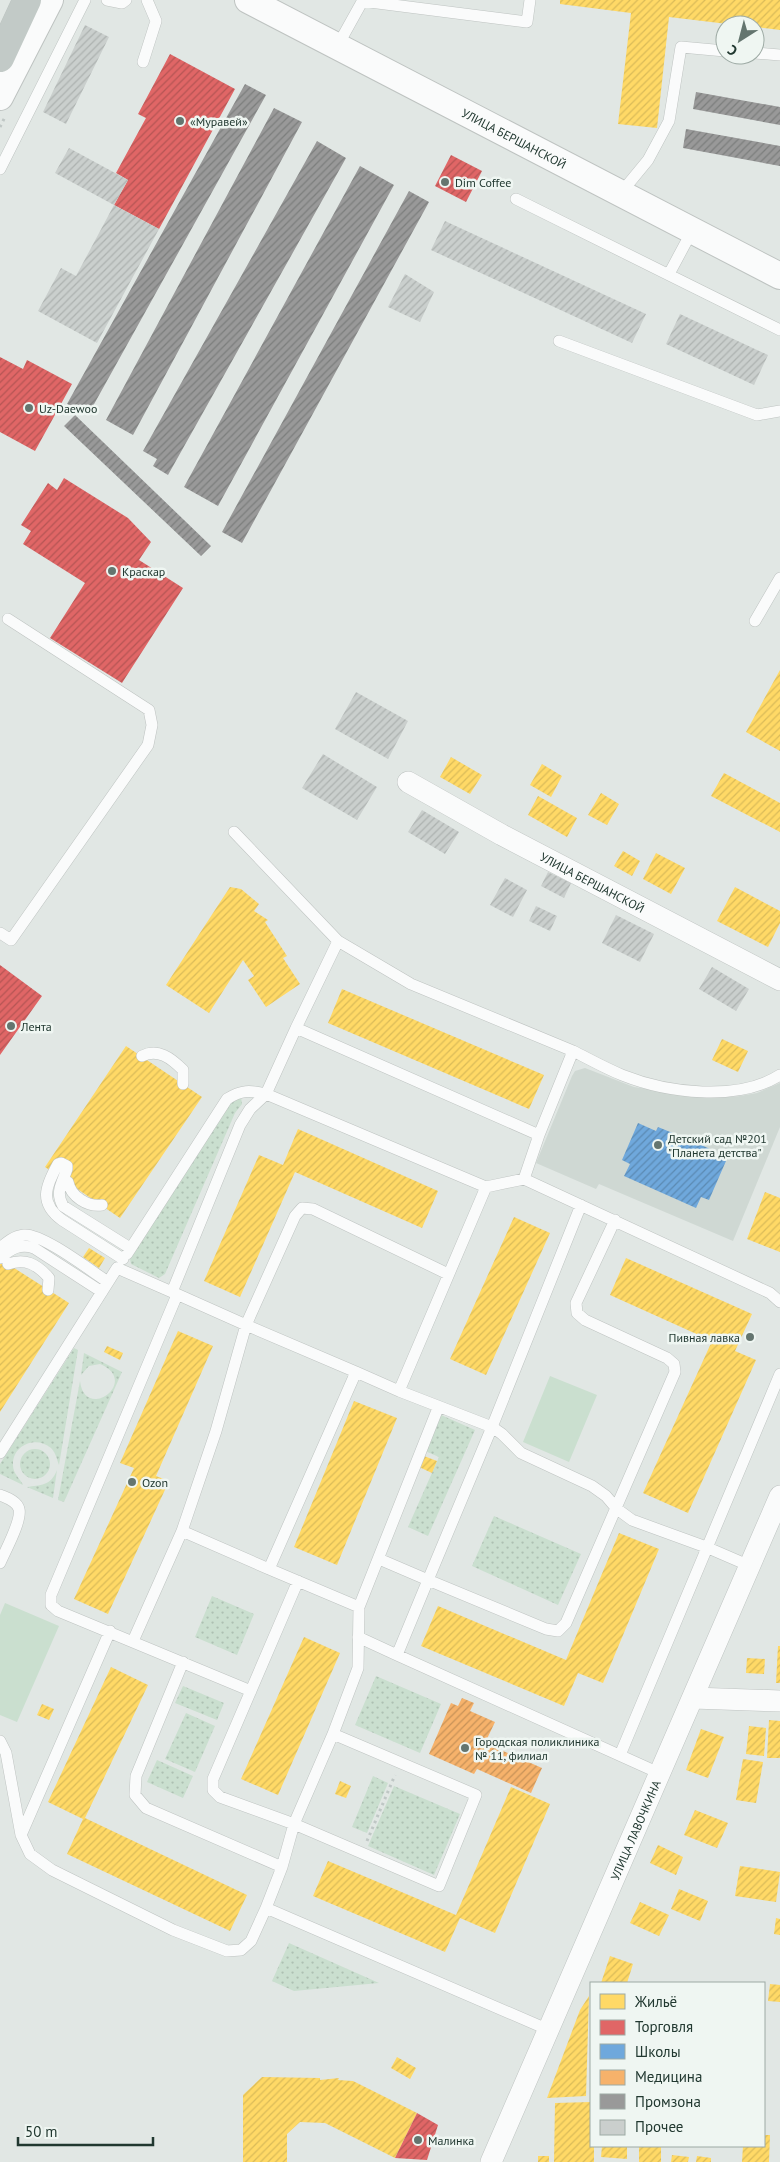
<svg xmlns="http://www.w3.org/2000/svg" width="780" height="2162" font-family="'PT Sans',sans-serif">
	<defs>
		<pattern id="grass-dots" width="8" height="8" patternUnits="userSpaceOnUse" patternTransform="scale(1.25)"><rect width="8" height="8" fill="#cadfcf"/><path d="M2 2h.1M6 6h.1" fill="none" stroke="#adc0b2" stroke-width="1.8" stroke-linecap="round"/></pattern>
		<pattern id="homes-hatch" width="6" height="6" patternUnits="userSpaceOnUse" patternTransform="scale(1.25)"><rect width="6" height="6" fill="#ffd966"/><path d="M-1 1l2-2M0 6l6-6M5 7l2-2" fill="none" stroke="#dabb59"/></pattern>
		<pattern id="shops-hatch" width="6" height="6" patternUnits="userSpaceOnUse" patternTransform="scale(1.25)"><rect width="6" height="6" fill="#e06666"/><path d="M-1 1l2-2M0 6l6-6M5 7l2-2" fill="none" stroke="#b55554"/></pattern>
		<pattern id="schools-hatch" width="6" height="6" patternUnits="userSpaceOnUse" patternTransform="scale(1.25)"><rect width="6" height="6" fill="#6fa8dc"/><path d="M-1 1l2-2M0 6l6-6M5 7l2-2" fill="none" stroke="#5b8ab3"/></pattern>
		<pattern id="health-hatch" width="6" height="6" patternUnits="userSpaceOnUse" patternTransform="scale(1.25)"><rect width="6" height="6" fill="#f6b26b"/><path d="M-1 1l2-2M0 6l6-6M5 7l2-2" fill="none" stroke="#c79258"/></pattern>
		<pattern id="industry-hatch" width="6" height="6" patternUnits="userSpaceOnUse" patternTransform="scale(1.25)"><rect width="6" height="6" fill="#999"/><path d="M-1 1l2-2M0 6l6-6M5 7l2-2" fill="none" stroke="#7c7e7d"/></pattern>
		<pattern id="building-hatch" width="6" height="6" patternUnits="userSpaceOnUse" patternTransform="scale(1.25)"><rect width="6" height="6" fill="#cacfcd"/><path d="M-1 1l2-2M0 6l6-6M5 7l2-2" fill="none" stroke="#adb2b0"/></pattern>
	</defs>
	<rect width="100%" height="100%" fill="#e1e7e4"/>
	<path fill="#cfd8d3" d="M585,1068L634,1087L698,1096L734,1097L757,1093L780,1083V1127L733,1241L599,1184L596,1189L536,1163L572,1076L575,1071Z"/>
	<path fill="url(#grass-dots)" d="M241,1097L242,1104L235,1113L165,1274L159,1278L131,1264L130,1259L222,1112L229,1103Z
		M74,1348L78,1350L59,1465C57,1460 56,1453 51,1448C36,1435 12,1445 13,1465C13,1474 20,1478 23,1485L0,1474V1464Z
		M84,1353L122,1372L64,1502L58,1500L80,1381C85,1423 141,1381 100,1364L89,1366L81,1375Z
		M441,1415L475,1430L428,1536L408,1527L439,1457L425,1451Z
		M20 1464a15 15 0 1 1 30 0a15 15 0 1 1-30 0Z
		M57,1470L53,1498L27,1487C40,1485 51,1486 57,1470Z
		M494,1516L581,1554L558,1605L472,1566Z
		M212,1596L254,1614L237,1655L195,1637Z
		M376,1676L441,1704L420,1753L355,1725Z
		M183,1686L224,1703L217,1720L175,1703Z
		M186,1713L215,1726L195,1772L165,1759Z
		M157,1760L193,1776L183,1798L147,1782Z
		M373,1776L388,1783L367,1833L352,1827Z
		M394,1786L460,1814L434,1875L368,1846Z
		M289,1943L379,1983L294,1991L272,1981Z"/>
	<path fill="#cadfcf" d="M550,1376L597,1395L569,1462L523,1442Z
		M5,1603L59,1626L17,1722L0,1715V1615Z"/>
	<path fill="url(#homes-hatch)" d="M560,0H780V30L755,27V25H736L669,17L657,128L618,124L631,13L560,4Z
		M780,670V751L746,732Z
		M451,757L482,775L470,794L440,777Z
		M542,764L562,776L551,797L530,785Z
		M724,773L780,803V832L711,796Z
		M601,793L619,804L607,825L588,815Z
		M538,796L577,818L567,837L528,815Z
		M623,851L640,861L632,876L614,866Z
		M656,853L685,868L671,894L643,879Z
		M230,887L241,889L259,904L254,911L268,920L265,922L287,956L283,958L300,984L266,1007L248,980L254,976L243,960L209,1013L166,985Z
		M735,887L780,911V923L768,947L717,921Z
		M342,989L544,1075L529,1109L328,1023Z
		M722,1039L748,1051L738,1072L712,1060Z
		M126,1046L202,1097L120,1218L45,1167Z
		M298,1129L438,1191L422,1228L295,1172L240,1297L204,1281L259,1155L283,1165Z
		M765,1192L780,1198V1252L747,1239Z
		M514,1217L550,1233L486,1375L450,1359Z
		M89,1248L105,1258L99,1268L83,1257Z
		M626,1258L752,1314L735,1351L756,1360L688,1513L643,1493L712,1341L610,1295Z
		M0,1259L69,1303L0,1412Z
		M178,1331L213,1346L156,1476L169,1481L108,1614L74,1599L134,1468L120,1463Z
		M107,1346L123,1353L120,1360L104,1352Z
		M354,1401L397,1418L337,1565L294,1547Z
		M424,1456L437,1461L432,1473L419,1467Z
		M619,1533L659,1549L603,1683L578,1673L564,1706L421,1646L438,1606L566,1660Z
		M304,1637L340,1653L278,1795L241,1779Z
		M778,1646H780V1683H776Z
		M747,1658L765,1659L764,1674L746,1673Z
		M111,1667L148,1685L85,1818L247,1895L230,1931L67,1854L83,1819L48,1802Z
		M42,1704L54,1709L49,1720L37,1715Z
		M769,1720L780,1721V1758H767Z
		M749,1726L766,1728L764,1756L746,1754Z
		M701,1729L724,1737L708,1778L686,1770Z
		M743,1759L763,1762L756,1803L736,1800Z
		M340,1781L351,1786L346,1798L335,1794Z
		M511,1787L550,1804L495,1933L460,1918L445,1952L313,1896L328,1861L456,1915Z
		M695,1810L728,1823L717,1848L684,1835Z
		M658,1845L683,1857L676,1875L650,1863Z
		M740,1866L780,1872L776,1902L735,1896Z
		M679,1889L708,1901L700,1921L671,1909Z
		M640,1902L669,1915L659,1936L630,1923Z
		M776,1918L780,1919V1935L774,1934Z
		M610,1956L633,1964L627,1983H601Z
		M770,1984L780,1985V2002L768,2001Z
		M589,1996L586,2096L547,2098L580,2010Z
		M397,2057L416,2068L410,2079L391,2068Z
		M262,2077L320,2078V2080L339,2078L338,2080L353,2081L417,2113L395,2158L325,2123L300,2122L287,2134V2162H243V2095Z
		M591,2102V2146H594V2162H554L555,2103Z
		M764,2135H770L769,2162H742L743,2146H764Z
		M602,2146H627V2159L601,2157Z
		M639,2146H661V2162H639Z
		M672,2155L689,2157L688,2162H671Z
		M538,2156H549V2162H538Z
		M697,2156L711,2158V2162H696Z"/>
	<path fill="url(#shops-hatch)" d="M170,54L235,89L159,229L114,205L128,180L116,173L146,118L138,114Z
		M451,155L482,171L466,202L435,186Z
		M0,357L23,369L27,360L72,384L35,451L0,432Z
		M64,478L128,518L151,542L139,560L183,588L122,683L50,638L85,583L23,544L31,531L21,525L48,483L57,490Z
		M0,965L42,996L0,1055Z
		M417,2113L438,2125L427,2160L395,2158Z"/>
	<path fill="url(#schools-hatch)" d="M638,1123L656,1131L658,1127L680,1136L678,1141L686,1144L688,1139L710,1149L708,1154L726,1161L709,1200L701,1197L696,1208L624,1176L630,1164L622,1160Z"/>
	<path fill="url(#health-hatch)" d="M462,1698L474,1703L470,1711L495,1722L485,1743L542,1768L531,1793L477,1769L474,1774L429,1754L451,1703L458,1706Z"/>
	<path fill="url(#industry-hatch)" d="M245,84L266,95L88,415L67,404Z
		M696,92L780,107V125L693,109Z
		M274,108L302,122L133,435L106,420Z
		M686,129L780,146V166L683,148Z
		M317,141L346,158L168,475L153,466L157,459L143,451Z
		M360,166L394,185L218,506L184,487Z
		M409,191L429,202L242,543L222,532Z
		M75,415L211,546L201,556L64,426Z"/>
	<path fill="url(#building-hatch)" d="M85,25L109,37L66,124L43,112Z
		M69,148L128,180L114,205L55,173Z
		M114,205L159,229L97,343L38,311L61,268L76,276Z
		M445,221L646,314L632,343L431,250Z
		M405,274L434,292L420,322L388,307Z
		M680,314L768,355L754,385L666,344Z
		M356,692L408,721L388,759L335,729Z
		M323,754L377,787L357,820L302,788Z
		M422,810L459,832L445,854L408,832Z
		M548,872L571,883L564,898L541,886Z
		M505,878L527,890L513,917L490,905Z
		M536,906L557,916L550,931L529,921Z
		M616,915L654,934L640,962L602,943Z
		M712,967L749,989L736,1011L699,989Z"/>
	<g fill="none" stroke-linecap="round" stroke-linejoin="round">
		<defs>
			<path id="service" d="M107,0L122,3L126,0
				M362,1L527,22L530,0
				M338,45L363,0
				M755,53L780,55
				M143,62L156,21L147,0
				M0,169L85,0
				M620,194L648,160L669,121L681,47L725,51
				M516,199L780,330
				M669,274L692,231
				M559,341L757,415L780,411
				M755,621L780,578
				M234,832L338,941
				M0,933L11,940L148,745L152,725L149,710L8,619
				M296,1028L266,1094L486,1187L524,1179L770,1293L780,1302
				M573,1051C589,1059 605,1068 622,1075C667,1093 738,1102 780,1075
				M142,1056C158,1048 171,1058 183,1070V1084
				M266,1094L250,1109L240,1125L172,1292L246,1325L295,1216L302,1208L313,1209L448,1274
				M524,1179L539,1135L296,1028L338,941L411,984L573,1051L539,1135
				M68,1182C71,1197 88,1207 102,1205
				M486,1187L399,1391L492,1427L581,1205
				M615,1220L576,1303L577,1313L585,1320L667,1358L674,1364L675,1372L566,1623L558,1631L546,1629L428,1580L397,1655L659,1773
				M0,1248C7,1242 14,1236 24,1235C42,1233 91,1271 108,1282
				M127,1254L227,1099C241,1090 250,1090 266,1094
				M0,1258C11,1249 20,1243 34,1248L102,1292
				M123,1259L62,1220C39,1203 45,1187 58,1164L61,1163L67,1166V1169C62,1184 55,1192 63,1206L130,1248
				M8,1264C25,1258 37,1264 49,1278L48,1290
				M177,1295L51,1595V1605L58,1611L251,1691
				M399,1391L356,1372L269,1569L359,1607L438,1408
				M0,1453L117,1268L172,1292
				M0,1495C7,1498 17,1501 19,1509C22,1521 5,1551 0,1563
				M182,1531L269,1569
				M379,1559L428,1580L492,1427L502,1434L521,1453L592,1486L606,1496L617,1509L632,1520L706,1547L750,1566
				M298,1581L213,1779V1790L220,1797L294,1824L439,1886L476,1795L333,1734
				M358,1637L397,1655
				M133,1641L182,1531L216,1431L246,1325L356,1372
				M183,1662L136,1776L135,1795L146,1808L282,1867
				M0,1741L6,1753L21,1835L30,1854L52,1870L173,1930L227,1951L241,1950L251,1941L266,1908L282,1867L294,1824L333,1734L358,1668L359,1607
				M620,1755L780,1374
				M21,1835L110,1631
				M266,1908L549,2030"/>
			<g id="minor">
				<path id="s1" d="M408,782L502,835L780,980"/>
				<path d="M693,1698L780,1701"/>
				<path id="s2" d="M491,2162L780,1496"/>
			</g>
			<g id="tertiary">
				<path id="s3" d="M248,0L780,276"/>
				<path d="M0,97L50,0"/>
			</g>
			<path id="trunk" d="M0,58L27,0"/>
		</defs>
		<use href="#service" stroke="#bec3c1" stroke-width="12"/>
		<use href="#minor" stroke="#bec3c1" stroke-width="22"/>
		<use href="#tertiary" stroke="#bec3c1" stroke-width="28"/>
		<use href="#trunk" stroke="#bcc3c0" stroke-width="29"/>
		<path stroke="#bfc7c5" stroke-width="3" stroke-dasharray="2.5 4" stroke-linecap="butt" d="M0,127L5,117
			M367,1841L395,1775"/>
		<use href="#service" stroke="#fafbfb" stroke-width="11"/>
		<use href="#minor" stroke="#fafbfb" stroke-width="21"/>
		<use href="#tertiary" stroke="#fafbfb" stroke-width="26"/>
		<use href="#trunk" stroke="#c2cac7" stroke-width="28"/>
	</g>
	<g fill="#64756f" stroke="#eff6f2" stroke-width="2">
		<circle cx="180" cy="121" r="5"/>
		<circle cx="445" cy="182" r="5"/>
		<circle cx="29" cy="408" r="5"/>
		<circle cx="112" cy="571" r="5"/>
		<circle cx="11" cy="1026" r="5"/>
		<circle cx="658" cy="1145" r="5"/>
		<circle cx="750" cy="1337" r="5"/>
		<circle cx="132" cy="1482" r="5"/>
		<circle cx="465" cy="1748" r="5"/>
		<circle cx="418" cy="2140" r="5"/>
	</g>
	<g text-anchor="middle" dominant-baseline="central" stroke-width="5" stroke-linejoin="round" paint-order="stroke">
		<g font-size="12" fill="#213830" stroke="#eff6f2" text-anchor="start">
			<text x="190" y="121">«Муравей»</text>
			<text x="455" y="182">Dim Coffee</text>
			<text x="39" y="408">Uz-Daewoo</text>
			<text x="122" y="571">Краскар</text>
			<text x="21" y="1026">Лента</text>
			<text x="668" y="1138">Детский сад №201<tspan x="668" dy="14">"Планета детства"</tspan></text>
			<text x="740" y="1337" text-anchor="end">Пивная лавка</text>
			<text x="142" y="1482">Ozon</text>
			<text x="475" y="1741">Городская поликлиника<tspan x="475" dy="14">№ 11, филиал</tspan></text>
			<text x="428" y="2140">Малинка</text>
		</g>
		<g font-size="12" fill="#213830" stroke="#eff6f2">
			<text stroke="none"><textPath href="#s3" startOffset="300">УЛИЦА БЕРШАНСКОЙ</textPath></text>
			<text stroke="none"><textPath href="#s1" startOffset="210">УЛИЦА БЕРШАНСКОЙ</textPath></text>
			<text stroke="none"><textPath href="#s2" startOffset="362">УЛИЦА ЛАВОЧКИНА</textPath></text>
		</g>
	</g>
	<rect x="590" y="1982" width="175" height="165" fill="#eff6f2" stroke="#9daaa4"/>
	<rect x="600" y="1994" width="25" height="15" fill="#ffd966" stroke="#9daaa4"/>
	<text x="635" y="2007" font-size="15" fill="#213830">Жильё</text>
	<rect x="600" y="2020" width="25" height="15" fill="#e06666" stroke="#9daaa4"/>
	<text x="635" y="2032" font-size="15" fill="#213830">Торговля</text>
	<rect x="600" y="2044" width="25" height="15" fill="#6fa8dc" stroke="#9daaa4"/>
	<text x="635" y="2057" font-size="15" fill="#213830">Школы</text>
	<rect x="600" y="2070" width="25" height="15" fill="#f6b26b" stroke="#9daaa4"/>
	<text x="635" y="2082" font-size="15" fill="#213830">Медицина</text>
	<rect x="600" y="2094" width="25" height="15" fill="#999999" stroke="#9daaa4"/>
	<text x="635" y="2107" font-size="15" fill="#213830">Промзона</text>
	<rect x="600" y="2120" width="25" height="15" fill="#cacfcd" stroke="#9daaa4"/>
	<text x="635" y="2132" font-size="15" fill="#213830">Прочее</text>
	<g transform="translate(740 40) rotate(216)"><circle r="24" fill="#eff6f2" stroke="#9daaa4"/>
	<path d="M0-4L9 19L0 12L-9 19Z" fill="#64756f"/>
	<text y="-8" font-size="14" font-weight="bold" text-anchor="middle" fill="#213830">С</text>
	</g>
	<path d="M18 2137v8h135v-8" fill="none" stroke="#213830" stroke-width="2.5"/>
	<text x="25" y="2137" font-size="15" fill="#213830" stroke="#eff6f2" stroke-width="4" paint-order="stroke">50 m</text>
</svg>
